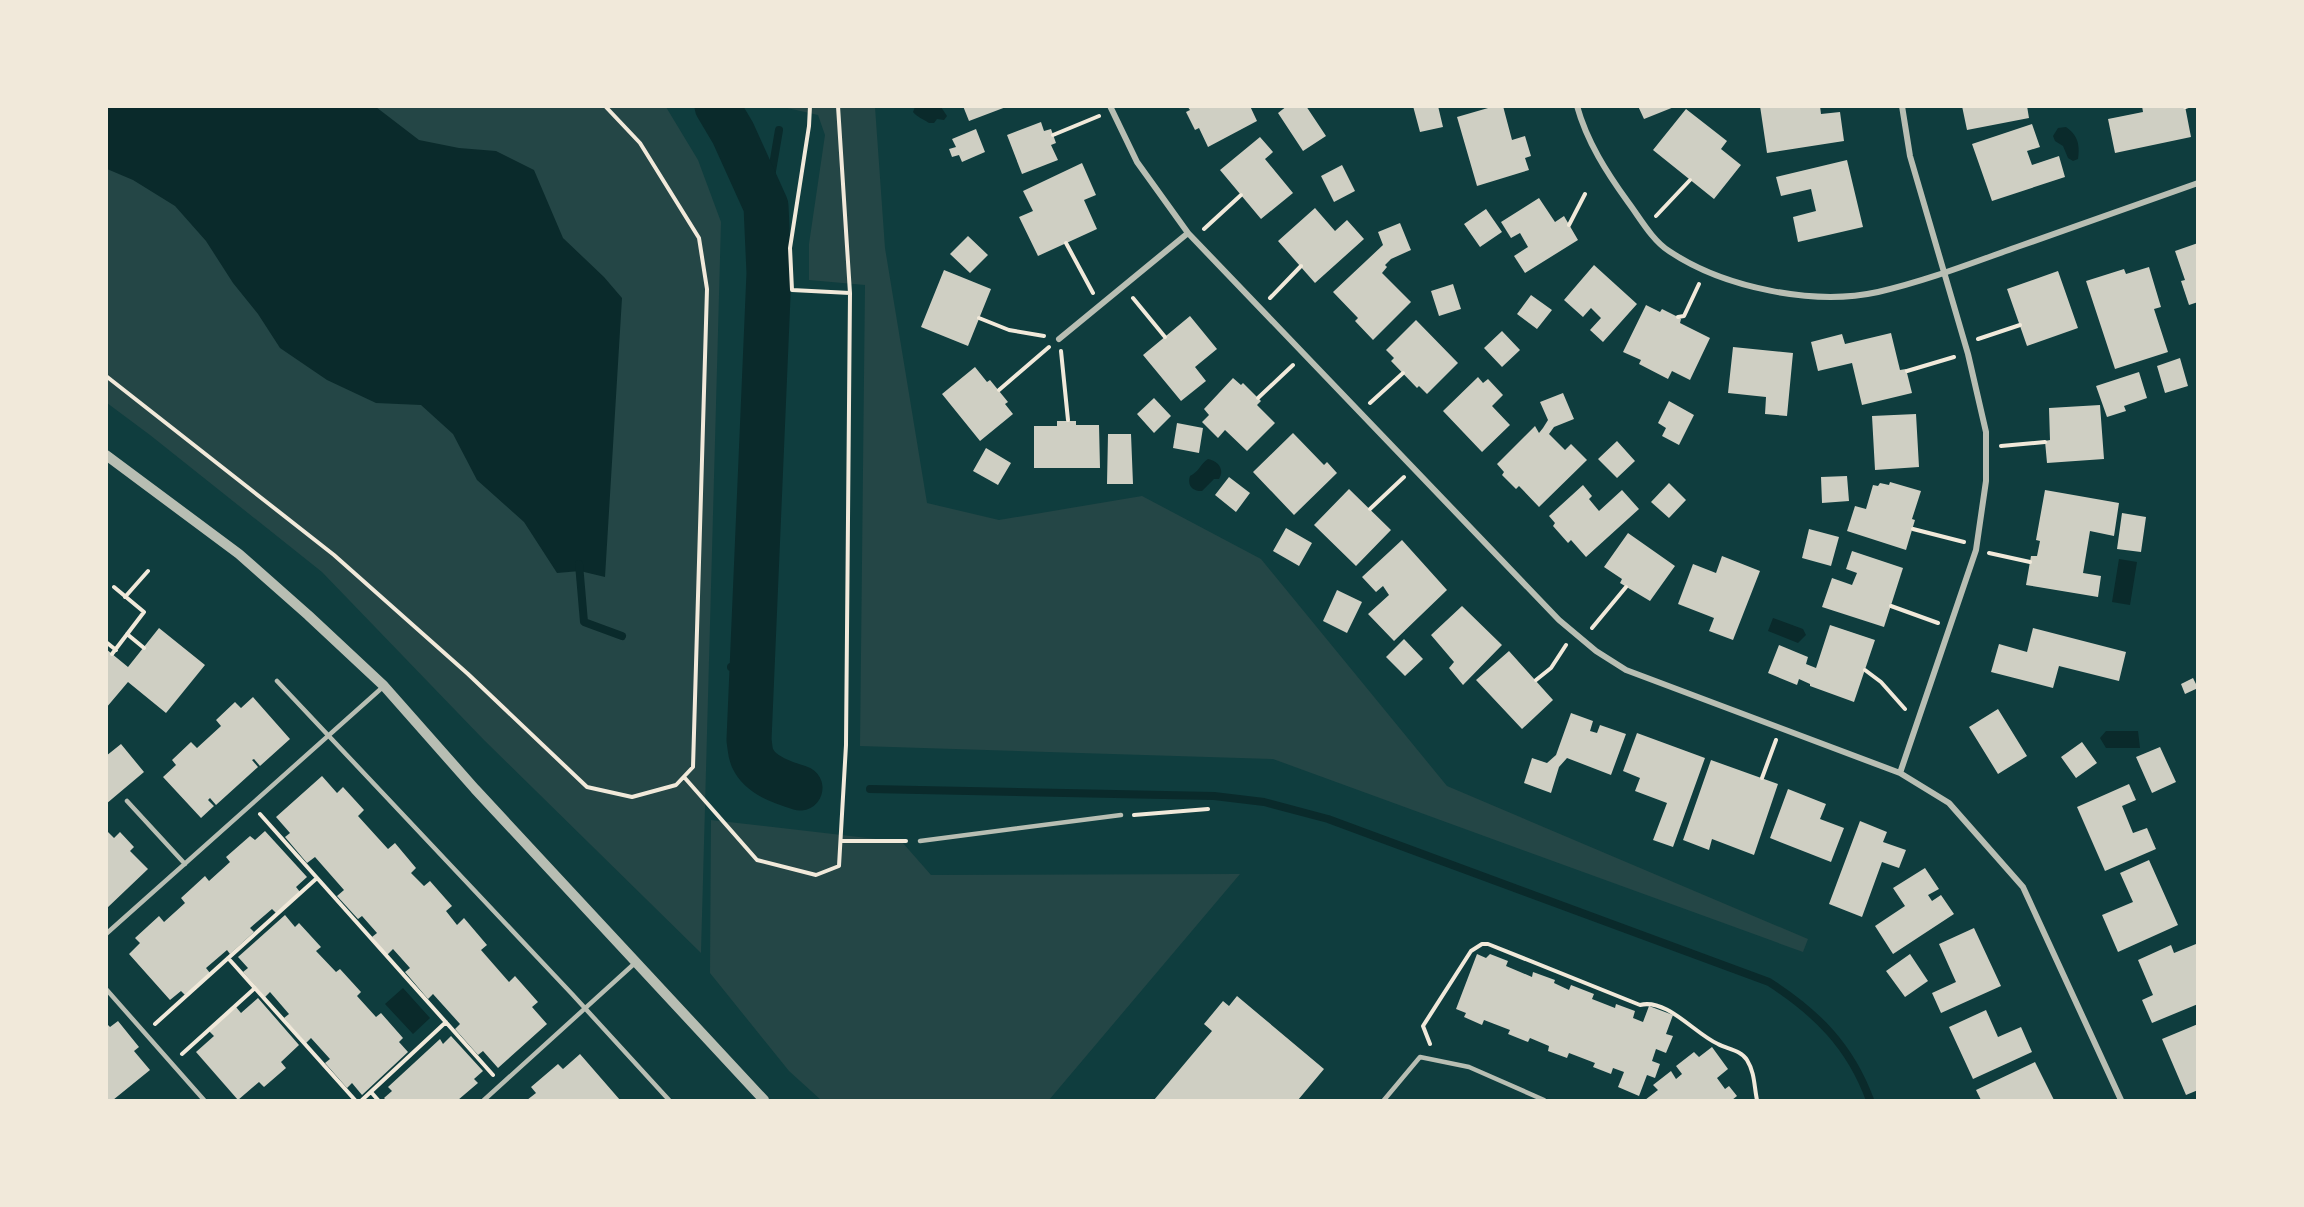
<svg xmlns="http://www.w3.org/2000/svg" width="2304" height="1207" font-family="'Varela Round',sans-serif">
	<rect width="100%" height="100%" fill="#0f3d3e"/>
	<path fill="#244646" d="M107,107H666L698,160L721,222L701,953L484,740L322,572L150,435L107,403Z
		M783,107H875L885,248L927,503L999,520L1142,496L1261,559L1447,786L1808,939L1803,952L1273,759L860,746L865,285L809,280V244L825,135L818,115Z
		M711,820L902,842L931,875L1240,874L1049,1100H821L789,1071L710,973Z"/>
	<path fill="#0a2a2b" d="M106,107H376L419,140L459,148L496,151L534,170L563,238L604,277L622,298L605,577L580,571L557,573L524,522L477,480L453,434L421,405L376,403L327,380L280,348L258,314L233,283L206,241L175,206L133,180L107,169Z
		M915,107H941L947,116L944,120L937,119L934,123H929C923,119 917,117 913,112Z
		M2066,127C2078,135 2080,145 2078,159L2073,161L2068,158L2063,146L2055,141L2053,136L2058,128Z
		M1208,459C1218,461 1225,469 1219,479H1214L1202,491C1192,491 1187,485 1190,476C1199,472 1200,464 1208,459Z
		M2119,559L2137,562L2130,605L2112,602Z
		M1773,618L1803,629L1806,635L1798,643L1768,631Z
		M2106,731H2138L2140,748H2106L2100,738Z
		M403,988L430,1018L413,1034L385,1004Z"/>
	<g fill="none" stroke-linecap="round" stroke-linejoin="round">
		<path stroke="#0a2a2b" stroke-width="8" d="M766,206L779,130
			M579,564L584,622L622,636
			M731,667L752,668
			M870,789L1214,796L1264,802L1328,819L1769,982C1817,1013 1850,1046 1870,1100"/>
		<path stroke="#0a2a2b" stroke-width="45" d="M717,106L733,133L766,206L769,273L749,740C750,746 750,754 753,759C761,776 784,783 800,788"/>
	</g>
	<path fill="#cfcfc3" d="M963,106H1006V107L969,121Z
		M1187,106H1250L1257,121L1208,147L1199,128L1195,130L1186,112L1190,110Z
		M1287,106H1306L1326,136L1303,151L1278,113Z
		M1413,106H1438L1443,127L1420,132Z
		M1495,106H1503L1512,140L1525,136L1531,156L1525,158L1529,170L1477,186L1457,117Z
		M1638,106H1674V107L1644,119Z
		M1760,106H1820L1821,114L1840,112L1844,141L1767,153Z
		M1962,106H2027L2029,118L1967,130Z
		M2142,106H2185L2191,137L2115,153L2108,119L2143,112Z
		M1686,109L1727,141L1721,149L1741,165L1714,199L1653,150Z
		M1041,122L1044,131L1051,129L1056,143L1051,145L1058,160L1022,174L1007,135Z
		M2032,124L2040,147L2027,151L2032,165L2059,156L2065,177L1992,201L1972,144Z
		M976,129L985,152L962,162L959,155L952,157L949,149L956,147L952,139Z
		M1260,137L1273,152L1265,159L1293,193L1261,219L1220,170Z
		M1847,160L1863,227L1798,242L1793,217L1816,211L1811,189L1781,196L1776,177Z
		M1082,163L1096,195L1084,200L1097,229L1038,256L1019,217L1033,211L1023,191Z
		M1342,165L1355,191L1334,202L1321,176Z
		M1539,198L1555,222L1564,216L1578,240L1525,273L1514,256L1528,247L1520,233L1511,238L1501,222Z
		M1315,208L1335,231L1347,220L1364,239L1315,283L1278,241Z
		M1486,209L1502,232L1480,247L1464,224Z
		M1400,223L1411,250L1391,259L1385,265L1387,267L1382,273L1411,302L1373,340L1355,321L1358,318L1333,292L1383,245L1378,232Z
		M968,236L988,255L970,273L950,254Z
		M2198,243V302L2189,305L2181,281L2185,280L2175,251Z
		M1594,265L1637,304L1603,342L1590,330L1601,318L1591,308L1583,317L1564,300Z
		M2149,267L2161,307L2154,309L2168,352L2115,369L2086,281L2124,269L2126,274Z
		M944,270L991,289L968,346L921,327Z
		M2058,271L2078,328L2027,346L2007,289Z
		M1453,284L1461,309L1439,316L1431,291Z
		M1531,295L1552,310L1537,329L1517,314Z
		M1646,305L1660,312L1662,309L1678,317L1681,319L1680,323L1710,338L1690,380L1672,371L1668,379L1639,364L1641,360L1623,352Z
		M1190,316L1217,349L1195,367L1206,381L1181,401L1143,355Z
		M1416,320L1458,363L1427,394L1419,386L1417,388L1391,361L1394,358L1386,350Z
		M1502,331L1520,350L1502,367L1484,348Z
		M1891,333L1900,370L1906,369L1912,393L1862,405L1852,363L1818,371L1811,342L1842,334L1845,344Z
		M1733,347L1793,353L1787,416L1765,414L1766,397L1728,393Z
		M2180,358L2188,386L2165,393L2157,366Z
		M975,367L987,382L990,380L1008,402L1005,404L1013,414L980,441L942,394Z
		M2139,372L2147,398L2124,406L2126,411L2107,417L2096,386Z
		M1478,377L1483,383L1488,379L1503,395L1492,406L1510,425L1482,452L1443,411Z
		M1233,378L1241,385L1243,383L1261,401L1257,405L1275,423L1247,451L1225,430L1218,438L1202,422L1209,415L1204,409Z
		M1563,393L1574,419L1554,427L1549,434L1565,450L1571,444L1587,460L1539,507L1519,486L1516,489L1502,475L1504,472L1497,464L1535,426L1539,433L1543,428L1548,420L1540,402Z
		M1154,398L1171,416L1154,433L1137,414Z
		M1669,401L1694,415L1679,445L1662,436L1666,428L1658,423Z
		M2100,405L2104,459L2047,463L2045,441L2050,440L2049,408Z
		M1916,414L1919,467L1875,470L1872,416Z
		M1057,421H1076V425H1099L1100,468H1034V426H1057Z
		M1177,423L1203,428L1199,453L1173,448Z
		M1293,433L1324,465L1327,462L1337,473L1294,515L1253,472Z
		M1108,434H1131L1133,484H1107Z
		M1617,441L1635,461L1617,478L1598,459Z
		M986,448L1011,463L998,485L973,471Z
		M1847,476L1849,501L1822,503L1821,477Z
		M1229,477L1250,493L1236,512L1215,495Z
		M1890,482L1921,491L1912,519L1915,520L1906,550L1847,531L1855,506L1866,509L1873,485L1878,486L1880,483L1889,485Z
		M1669,483L1686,500L1669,518L1651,502Z
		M1583,485L1592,496L1589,499L1599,511L1622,490L1639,509L1586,557L1571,540L1568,543L1553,526L1555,523L1549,516Z
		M1349,489L1391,530L1356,566L1314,525Z
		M2045,490L2119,503L2114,536L2090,531L2083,573L2101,576L2098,597L2026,585L2031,556H2037L2040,541L2036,540Z
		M2122,513L2146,517L2141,552L2117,549Z
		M1286,528L1312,543L1299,566L1273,551Z
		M1809,529L1839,537L1831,566L1802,558Z
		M1628,533L1675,566L1650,601L1620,583L1622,579L1604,567Z
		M1402,540L1447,590L1394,641L1368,614L1389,595L1383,586L1376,592L1362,577Z
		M1852,551L1903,568L1884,627L1822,607L1832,578L1852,585L1857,573L1846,569Z
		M1722,556L1760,571L1733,640L1709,631L1714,618L1678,604L1693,564L1716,573Z
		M1337,590L1362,602L1347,633L1323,621Z
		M1462,606L1502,645L1463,685L1449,668L1454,662L1431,635Z
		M1830,625L1875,640L1854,702L1810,686V684L1799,679L1797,685L1768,673L1779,645L1808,657L1806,664L1816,668Z
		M159,628L205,665L166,713L128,682L106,708V649L128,667Z
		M2033,628L2126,652L2119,681L2059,666L2053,688L1991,672L1999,644L2027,652Z
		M1404,639L1423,659L1405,676L1386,657Z
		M1509,651L1553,700L1522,729L1476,680Z
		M2193,678L2198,688L2185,694L2181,684Z
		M253,697L290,739L260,766L254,759L252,760L258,767L216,805L210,798L208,800L214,806L201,818L163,777L176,765L172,760L191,742L197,748L221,726L216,720L235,702L241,708Z
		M1998,709L2027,756L1998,774L1969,727Z
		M1571,713L1593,721L1590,731L1597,733L1600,725L1626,734L1611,775L1567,758L1559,767L1551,793L1524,783L1532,758L1547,763L1556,755Z
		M1637,733L1705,758L1673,847L1653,840L1667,803L1635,791L1640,778L1623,771Z
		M2082,742L2097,763L2076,778L2061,757Z
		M121,744L144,772L106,804V756Z
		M2160,747L2176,782L2152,793L2136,757Z
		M1711,760L1778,784L1754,855L1712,839L1709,850L1683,840Z
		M322,776L337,793L343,787L364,810L358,816L388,849L395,843L416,868L411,873L424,886L430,881L452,906L446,911L457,925L464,918L487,945L481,950L509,982L515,976L538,1002L532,1007L547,1024L498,1068L483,1051L478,1055L455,1029L460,1024L433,994L428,999L405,972L410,968L393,949L387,955L372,937L377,933L362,916L358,919L337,896L344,890L315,857L307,863L285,837L290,833L276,817Z
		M2129,784L2136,800L2122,806L2133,833L2147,828L2156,849L2105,871L2077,807Z
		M1788,789L1826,804L1820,819L1844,828L1831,862L1770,838Z
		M1860,821L1887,832L1883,842L1906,850L1899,868L1882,862L1862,917L1829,904Z
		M106,830L114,838L120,832L134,847L130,851L148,869L106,909Z
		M265,831L307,877L296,887L300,892L276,913L272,909L250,928L254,932L230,954L227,950L206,968L210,973L185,995L181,991L170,1000L129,954L140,943L135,938L159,916L164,922L185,903L181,898L205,876L209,881L230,862L226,857L250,836L255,840Z
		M2149,860L2178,925L2118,952L2102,915L2133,902L2120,873Z
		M1925,868L1939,889L1928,895L1932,901L1941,895L1954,914L1893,954L1875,926L1905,906L1893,888Z
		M285,915L295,927L299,923L321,947L316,951L336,972L340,969L361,992L357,996L376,1017L381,1013L403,1038L399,1042L408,1052L362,1095L352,1083L347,1088L325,1063L330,1059L311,1038L306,1043L284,1018L289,1014L270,992L265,997L243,972L248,968L238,957Z
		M1974,928L2001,986L1941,1013L1932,993L1956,982L1939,944Z
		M2196,944L2198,1004L2152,1023L2142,1000L2153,995L2138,960L2171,945L2174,953Z
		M1477,954L1486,958L1490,954L1508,961L1506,966L1532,977L1533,972L1555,980L1554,983L1569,990L1571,985L1594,994L1592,999L1615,1008L1616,1004L1635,1011L1633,1018L1643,1022L1649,1006L1673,1015L1666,1034L1673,1036L1666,1053L1656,1049L1652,1061L1660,1064L1655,1078L1647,1075L1639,1096L1618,1087L1624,1072L1613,1068L1611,1074L1593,1067L1595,1063L1569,1053L1567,1058L1548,1051L1549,1046L1530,1038L1528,1042L1508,1034L1510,1030L1484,1020L1482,1025L1464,1017L1466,1013L1456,1009Z
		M1910,954L1928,981L1905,997L1886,971Z
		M1237,996L1324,1069L1298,1100H1154L1212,1031L1204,1024L1223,1001L1229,1006Z
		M258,998L299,1045L281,1062L286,1068L264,1087L259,1082L238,1100L196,1052L214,1036L209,1031L236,1007L241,1013Z
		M1986,1010L1998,1037L2021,1027L2032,1052L1973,1079L1949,1027Z
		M118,1021L139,1047L134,1051L150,1070L113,1100H106V1023L110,1027Z
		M2198,1024V1090L2186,1095L2162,1039Z
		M451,1036L483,1071L474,1079L478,1083L458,1100H386L384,1098L392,1091L388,1087L440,1039L443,1044Z
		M1712,1047L1728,1069L1717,1078L1725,1089L1729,1086L1737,1096L1732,1100H1645L1658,1090L1653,1085L1671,1071L1676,1079L1682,1074L1676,1066L1694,1052L1699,1057Z
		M580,1054L620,1100H527L536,1093L531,1087L558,1064L563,1069Z
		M2035,1062L2054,1100H1981L1976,1090Z"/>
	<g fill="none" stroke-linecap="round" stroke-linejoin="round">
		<path stroke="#f1e9da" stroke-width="4" d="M810,106L809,126L790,248L792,290L850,293
			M2185,107L2188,106
			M1053,135L1099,116
			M1656,216L1690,180
			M1569,225L1585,194
			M1204,229L1241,195
			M1066,243L1093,293
			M1133,298L1165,337
			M1270,298L1301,266
			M1678,317L1684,316L1699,284
			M979,318L1009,330L1044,336
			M1978,339L2020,325
			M1061,351L1068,420
			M1907,371L1954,357
			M106,376L334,555L468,674L587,787L632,797L676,785L693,767L707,289L699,238L640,143L605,106
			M999,390L1049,347
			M1258,398L1293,365
			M1370,403L1403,373
			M2001,446L2045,442
			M1370,509L1404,477
			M1913,529L1964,542
			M1989,553L2030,562
			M125,597L148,571
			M1891,606L1938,623
			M1592,628L1626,587
			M127,634L144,648
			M106,642L116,650
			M112,654L144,612L114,587
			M1865,670L1881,682L1905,709
			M1536,680L1551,668L1566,645
			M684,777L757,860L816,875L839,866L846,745L850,293L838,106
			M1762,778L1776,740
			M260,814L493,1075
			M1134,815L1208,809
			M841,841H906
			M228,958L355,1100
			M155,1024L317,878
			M1430,1044L1423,1026L1471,951L1482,944H1488L1640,1005C1667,998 1695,1034 1718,1044C1727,1049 1741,1050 1747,1060C1755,1073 1754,1086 1757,1100
			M182,1054L255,988
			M371,1092L378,1100
			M362,1100L446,1022"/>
		<path stroke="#b8beb3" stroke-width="4.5" d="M277,681L572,994L669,1100
			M127,801L185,864
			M920,841L1121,815
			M106,934L384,686
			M106,989L204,1100
			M484,1100L635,963
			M1384,1100L1420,1057L1469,1067L1544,1100"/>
		<path stroke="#b8beb3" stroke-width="6" d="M1110,106L1137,162L1188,233L1559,620L1596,651L1626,670L1900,773L1949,803L2023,887L2121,1100
			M1577,106C1587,142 1607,173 1628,202C1640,218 1652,240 1669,251C1724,288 1814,306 1878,292C1926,281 1972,263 2017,247C2077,226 2137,205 2198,183
			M1059,339L1188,233
			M1900,773L1976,550L1986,481V432L1968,354L1910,156L1902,106"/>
		<path stroke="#b8beb3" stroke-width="10" d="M106,455L239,554L308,615L384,686L475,789L764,1100"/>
	</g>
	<rect width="2304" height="1207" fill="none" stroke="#f1e9da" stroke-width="216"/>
</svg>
